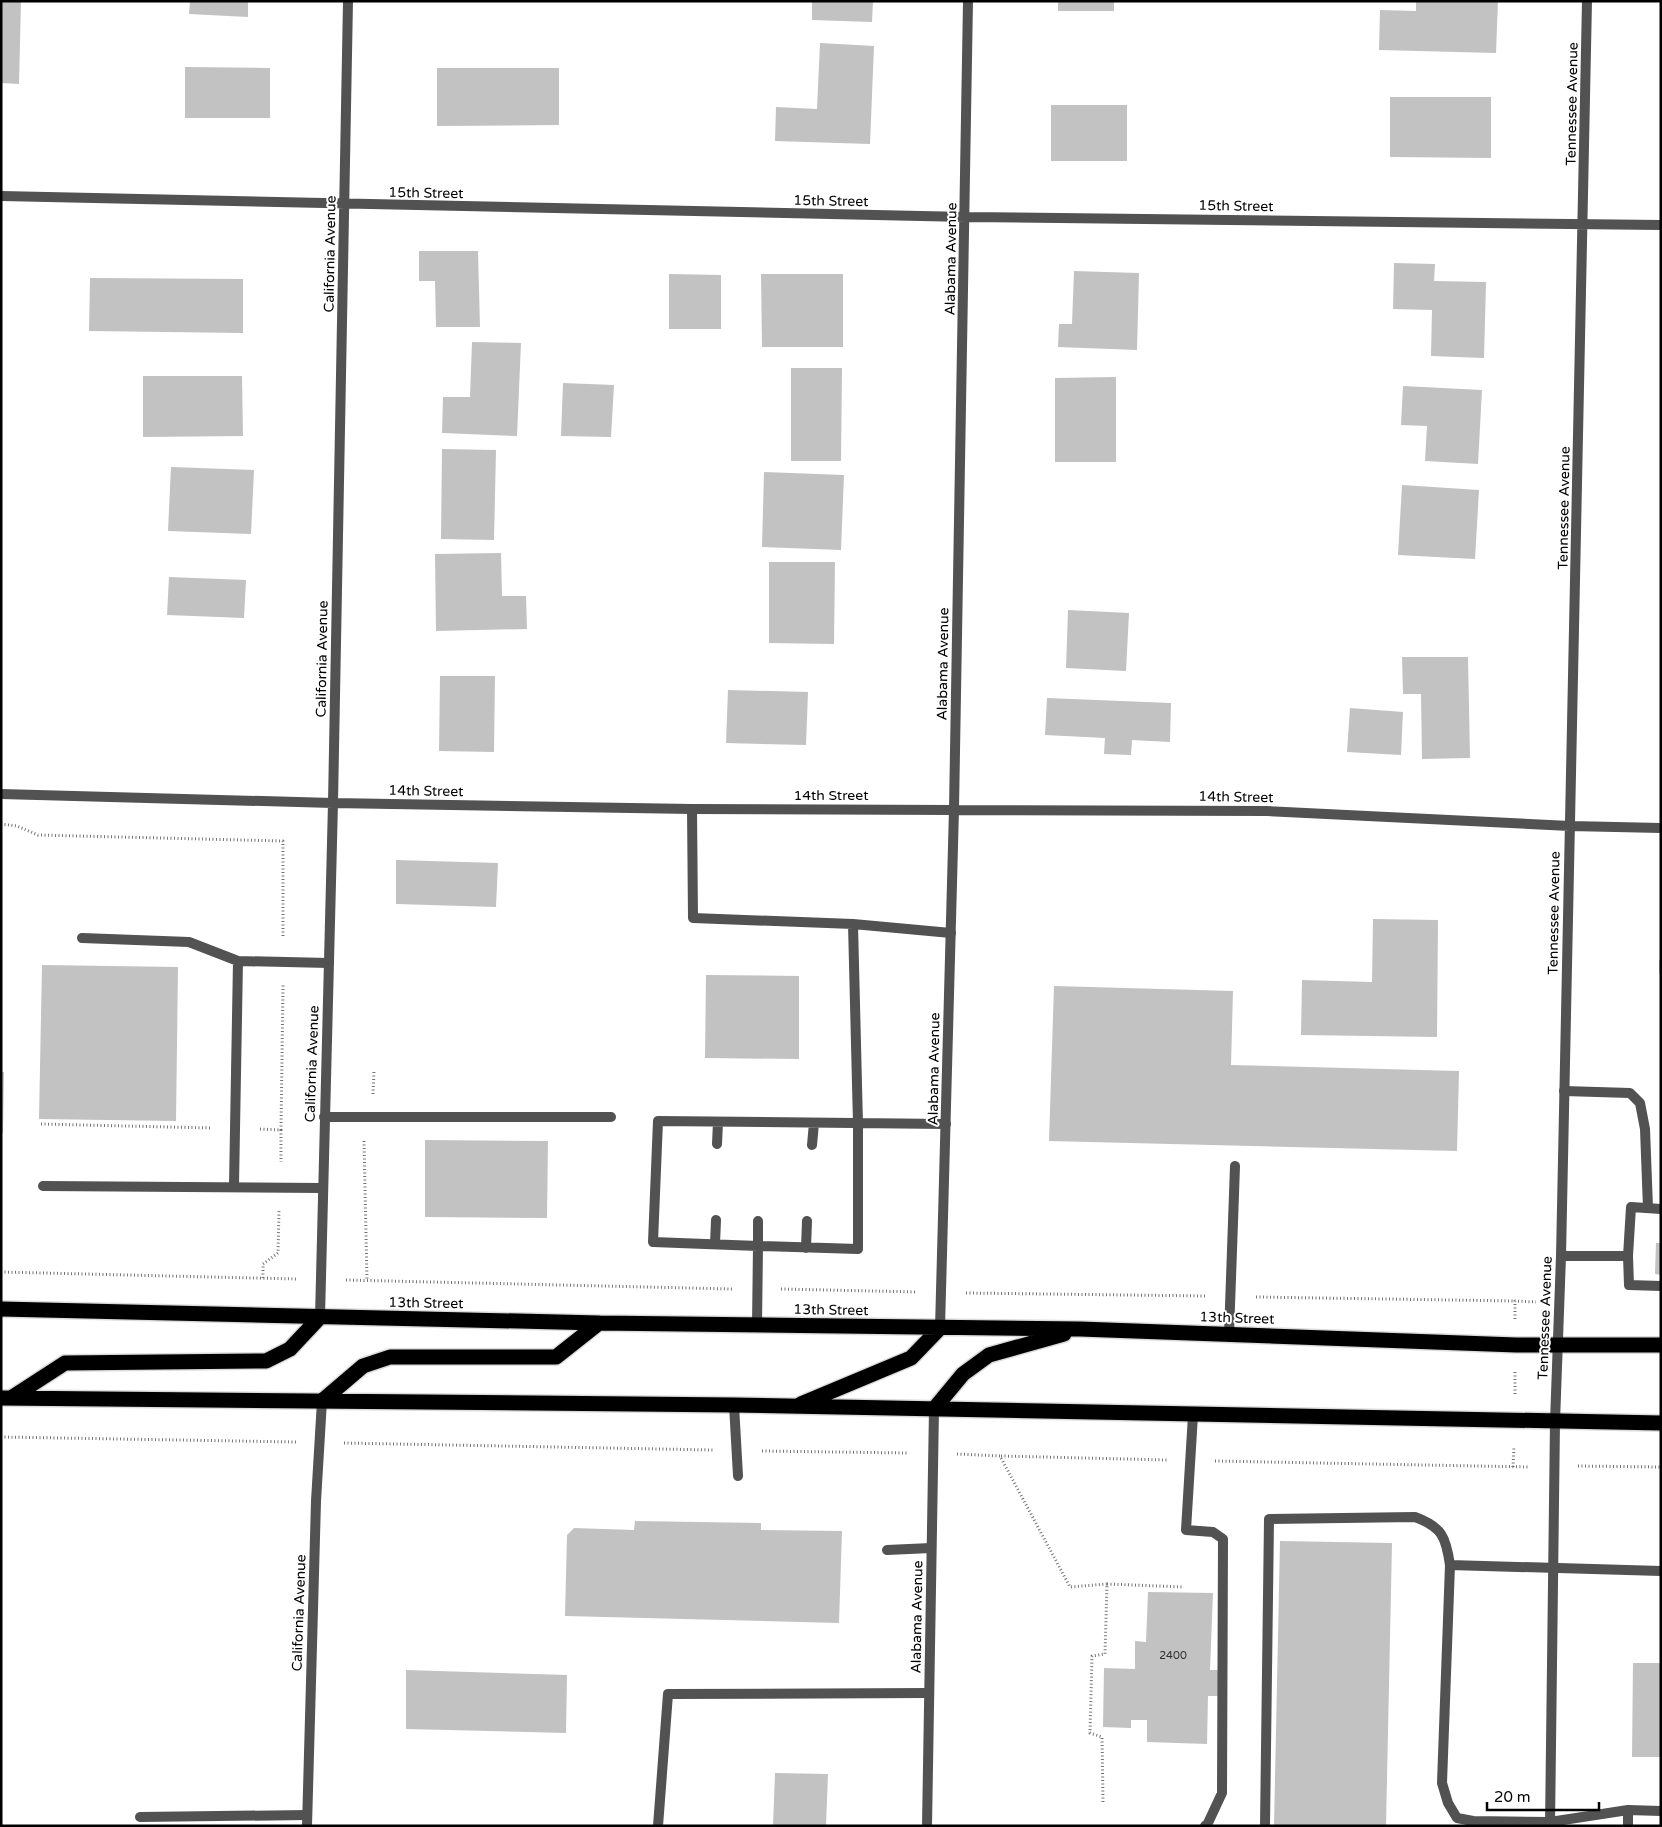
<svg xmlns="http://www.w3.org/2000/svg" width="1662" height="1827" font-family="'Varela Round',sans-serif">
	<rect width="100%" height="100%" fill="#fff"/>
	<path fill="#c2c2c2" d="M1,1H21L19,84L1,83Z
		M190,1H248V17L189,14Z
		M812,1H873L872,22L812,20Z
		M1058,1H1114V11H1058Z
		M1416,1H1498L1496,53L1379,50L1380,10L1416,11Z
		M820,43L874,46L870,144L775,141L776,107L817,109Z
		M185,67L270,68V118H185Z
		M437,68H559V125L437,126Z
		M1390,97H1491V158L1390,157Z
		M1051,105H1127V161H1051Z
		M419,251H478L480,327H436L435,281H419Z
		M1394,263L1435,264L1434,281L1486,282L1484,358L1431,356L1432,310L1393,309Z
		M1074,271L1139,273L1137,350L1058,347L1059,324H1072Z
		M669,274L721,275V329H669Z
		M761,274H843V347H762Z
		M90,278L243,279V333L89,331Z
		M472,342L521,343L517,436L442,433L443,397H470Z
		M791,368H842L841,461H791Z
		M143,376H242L243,436L143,437Z
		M1116,377V462H1055V378Z
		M563,383L614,385L611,437L561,436Z
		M1403,386L1482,390L1478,464L1425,461L1427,426L1401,425Z
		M442,449L496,450L494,540L441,539Z
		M171,467L254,470L251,534L168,531Z
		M764,472L844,475L841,550L762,547Z
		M1402,485L1479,490L1475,559L1398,555Z
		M501,553L502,596H526L527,629L436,631L435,554Z
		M769,562H835L834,644L769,643Z
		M169,577L246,580L244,618L167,615Z
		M1068,610L1129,613L1126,671L1066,668Z
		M1402,657H1468L1470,758L1422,759L1421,694H1403Z
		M440,676H495L494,752L439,751Z
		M728,690L808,692L806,745L726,743Z
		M1047,698L1171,703L1170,742L1132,740L1131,755L1104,754L1105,738L1045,735Z
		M1350,708L1403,712L1401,755L1347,752Z
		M396,860L498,863L496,907L396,904Z
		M1373,919L1438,920L1437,1037L1301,1035L1302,980L1372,982Z
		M1659,960H1661V974H1659Z
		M42,965L178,967L176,1121L39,1119Z
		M706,975L799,976V1059L705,1058Z
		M1054,986L1233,991L1231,1065L1459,1071L1457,1151L1049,1141Z
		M1,1072H4L3,1133H1Z
		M425,1140L548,1141L547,1218L425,1217Z
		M1656,1243H1661V1275L1655,1274Z
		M635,1521L761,1523V1530L842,1531L839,1623L565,1616L567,1535L574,1528L634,1530Z
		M1280,1541L1392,1543L1386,1826H1274Z
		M1148,1592L1213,1593L1210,1670H1219L1218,1696H1208L1207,1744L1147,1742V1720H1131V1728L1103,1727L1104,1668L1135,1669V1641L1146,1642Z
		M1633,1663H1661V1757H1632Z
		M406,1670L567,1675L566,1733L406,1729Z
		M775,1773L828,1774L826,1826H773Z"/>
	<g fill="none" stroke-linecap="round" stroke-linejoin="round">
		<defs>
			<path id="highway" d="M1,1309L599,1323L1080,1329L1516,1345H1661
				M1,1398L734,1405L1661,1423
				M11,1398L65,1363L266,1361L290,1349L320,1317
				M322,1401L363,1366L390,1357H556L599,1323
				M801,1404L911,1358L940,1328
				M934,1409L963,1374L989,1355L1064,1334"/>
		</defs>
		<use href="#highway" stroke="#dbdbdb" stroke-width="18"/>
		<path stroke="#747474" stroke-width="3" stroke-dasharray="1 2.5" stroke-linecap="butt" d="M1,824L17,826L38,835L283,841V937
			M373,1094L374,1071
			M41,1124L212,1128
			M260,1129L281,1130V1162
			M281,1130L283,985
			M364,1141L367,1281
			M1,1272L297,1279
			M263,1278V1264L278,1253L279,1211
			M346,1280L732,1289
			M781,1289L917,1292
			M966,1293L1207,1296
			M1256,1297L1515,1301
			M1515,1319V1301L1536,1302
			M1515,1394V1372
			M1,1437L296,1442
			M344,1443L713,1450
			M762,1451L908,1453
			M957,1454L1000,1456L1070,1587L1107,1584L1105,1654L1092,1656L1090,1733L1102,1737L1103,1803
			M1001,1456L1167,1460
			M1215,1461L1529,1467
			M1578,1466L1661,1467
			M1513,1467L1514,1447
			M1107,1584L1184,1587"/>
		<path stroke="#525252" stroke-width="10" d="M692,809L693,918L853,924L951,933
			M82,938L189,942L238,961L329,963
			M1564,1091L1630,1093L1640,1103L1645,1129L1648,1208
			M324,1117H611
			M717,1144L718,1122
			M812,1145L814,1123
			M43,1186L322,1188
			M234,1186L238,961
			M1661,1209L1631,1207L1628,1256L1629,1285L1661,1286
			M758,1221V1246L858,1249V1124L853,924
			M715,1244L716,1220
			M806,1248L807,1221
			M1561,1256H1628
			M757,1325L758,1246L653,1242L658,1121L946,1124
			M1229,1334L1235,1166
			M734,1405L738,1476
			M1193,1415L1186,1530L1213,1532L1223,1539L1222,1793L1208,1823L1205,1826
			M887,1550L931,1548
			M1628,1810V1826
			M140,1817L307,1815
			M1473,1821L1457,1818L1448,1803L1442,1783L1450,1565L1661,1571
			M658,1826L668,1694L929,1693
			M1265,1826L1269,1519L1415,1517C1442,1527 1446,1537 1450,1565
			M1473,1826V1821L1550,1822L1628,1810L1661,1811"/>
		<path stroke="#525252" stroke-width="10" d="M1,196L966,217L1661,225
			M1,794L333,803L692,809L1267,811L1570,826L1661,828
			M320,1317L333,803L348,1
			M940,1328L954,809L968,1
			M307,1826L316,1501L322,1401
			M927,1826L934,1409
			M1550,1826L1555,1422L1561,1256L1587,1"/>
		<use href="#highway" stroke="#000" stroke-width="15"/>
	</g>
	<g text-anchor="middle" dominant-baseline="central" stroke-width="4" stroke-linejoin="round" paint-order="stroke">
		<g font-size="11" fill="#303030">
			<text x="1173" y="1655">2400</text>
		</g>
		<g font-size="14" fill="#000" stroke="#fff">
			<text transform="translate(1572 104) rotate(-89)">Tennessee Avenue</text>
			<text transform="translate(426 193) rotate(1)">15th Street</text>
			<text transform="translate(831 201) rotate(1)">15th Street</text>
			<text transform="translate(1236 206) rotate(1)">15th Street</text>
			<text transform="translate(330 254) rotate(-89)">California Avenue</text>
			<text transform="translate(951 259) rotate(-89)">Alabama Avenue</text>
			<text transform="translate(1564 508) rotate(-89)">Tennessee Avenue</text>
			<text transform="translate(322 659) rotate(-89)">California Avenue</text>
			<text transform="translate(943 664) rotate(-89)">Alabama Avenue</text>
			<text transform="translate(426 791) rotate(1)">14th Street</text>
			<text x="831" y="795">14th Street</text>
			<text transform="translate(1236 797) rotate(1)">14th Street</text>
			<text transform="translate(1554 913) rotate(-89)">Tennessee Avenue</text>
			<text transform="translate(312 1064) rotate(-88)">California Avenue</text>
			<text transform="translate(934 1069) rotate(-89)">Alabama Avenue</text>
			<text transform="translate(426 1303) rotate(1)">13th Street</text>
			<text transform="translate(831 1310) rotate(1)">13th Street</text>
			<text transform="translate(1237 1318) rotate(2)">13th Street</text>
			<text transform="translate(1545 1318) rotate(-88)">Tennessee Avenue</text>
			<text transform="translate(299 1613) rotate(-88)">California Avenue</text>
			<text transform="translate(917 1617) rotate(-89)">Alabama Avenue</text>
		</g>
	</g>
	<rect width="1662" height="1827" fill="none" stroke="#000000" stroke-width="5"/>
	<path d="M1487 1802v8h112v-8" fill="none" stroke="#000000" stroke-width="2.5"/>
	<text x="1494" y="1802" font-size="15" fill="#000000" stroke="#ffffff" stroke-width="4" paint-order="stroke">20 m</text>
</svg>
